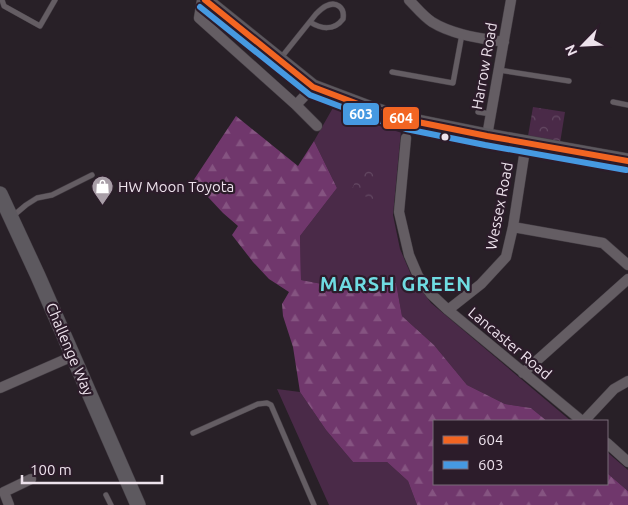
<svg xmlns="http://www.w3.org/2000/svg" width="628" height="505" font-family="Ubuntu,sans-serif">
	<defs>
		<pattern id="forest-firs" width="22" height="20" patternUnits="userSpaceOnUse" patternTransform="scale(1.25)"><rect width="22" height="20" fill="#70376c"/><path d="M5 1l3.5 6h-7zM16 11l3.5 6h-7z" fill="#855481"/></pattern>
		<pattern id="park-crowns" width="20" height="18" patternUnits="userSpaceOnUse" patternTransform="scale(1.25)"><rect width="20" height="18" fill="#4a2a48"/><path d="M2 6a3 3 0 1 1 6 0M12 15a3 3 0 1 1 6 0" fill="none" stroke="#644963"/></pattern>
	</defs>
	<rect width="100%" height="100%" fill="#282027"/>
	<path fill="#4a2a48" d="M334,106L401,131L393,215L400,249L412,277L431,303L571,421H547L531,408L505,404L467,385L434,345L402,316L396,283L338,287L301,280L300,236L337,188L314,141Z
		M277,389L300,392L326,430L353,462H387L408,481L417,505H329Z
		M607,452L628,470V491L607,473Z"/>
	<path fill="url(#forest-firs)" d="M236,116L298,166L314,141L337,188L300,236L301,280L338,287L396,283L402,316L434,345L467,385L505,404L531,408L547,421H434V484H607V473L628,491V505H417L408,481L387,462H353L326,430L300,392L293,347L283,316L282,304L289,292L269,279L253,262L232,235L238,226L223,213L193,181Z"/>
	<path fill="url(#park-crowns)" d="M533,107L565,112L560,143L528,136Z
		M363,164L376,171L375,200L351,191Z"/>
	<g fill="none" stroke-linecap="round" stroke-linejoin="round">
		<defs>
			<path id="lane" d="M2,0L4,6L40,26L55,0
				M280,59L316,14C319,11 322,8 326,6C336,1 345,7 343,19C334,31 321,29 310,22
				M499,70L569,81
				M392,72L453,83L462,34
				M613,102L628,105
				M478,112L491,114
				M13,216L26,205L37,198L52,195L92,175
				M193,433L258,404L267,403L271,405L314,505
				M106,495L111,505"/>
			<path id="street" d="M202,0L199,18L296,105L313,87
				M409,0C416,7 423,16 432,22C453,35 480,38 504,42
				M296,105L317,126
				M487,136L511,0
				M406,138L399,212L409,255L418,276L431,294L448,310L582,421
				M513,227L603,243L628,265
				M448,310L481,284L506,257L513,227L526,143
				M523,373L628,279
				M0,388L73,356
				M584,421L614,389L628,381
				M607,443L628,462
				M9,505L4,492L31,479"/>
			<path id="secondary" d="M205,0L313,87L374,110L408,120L487,136L628,161
				M0,194L38,276L138,505"/>
		</defs>
		<use href="#lane" stroke="#443d44" stroke-width="6"/>
		<use href="#street" stroke="#443d44" stroke-width="11"/>
		<use href="#secondary" stroke="#443d44" stroke-width="16"/>
		<use href="#lane" stroke="#645d63" stroke-width="5"/>
		<use href="#street" stroke="#645d63" stroke-width="10"/>
		<use href="#secondary" stroke="#5d595f" stroke-width="15"/>
		<defs>
			<path id="bus-1" d="M205,0L313,87L374,110L408,120L487,136L628,161"/>
			<path id="bus-2" d="M200,7L310,95L371,118L406,129L485,145L626,170"/>
		</defs>
		<use href="#bus-1" stroke="#2c1c2a" stroke-width="10"/>
		<use href="#bus-2" stroke="#2c1c2a" stroke-width="10"/>
		<use href="#bus-1" stroke="#f26522" stroke-width="6"/>
		<use href="#bus-2" stroke="#4699e1" stroke-width="6"/>
	</g>
	<defs>
		<symbol id="shop-pin" viewBox="-11 -11 22 30"><path d="M0 17L-7.5 6A9.5 9.5 0 1 1 7.5 6Z" fill="#a89ea7" stroke="#2c1c2a"/><path d="M-5-2.5h2.3a2.7 3.5 0 0 1 5.4 0H5L5.5 6h-11ZM-1.5-2.5h3a1.5 2.3 0 0 0-3 0Z" fill="#fff"/></symbol>
	</defs>
	<g fill-rule="evenodd">
		<use href="#shop-pin" x="90" y="174" width="25" height="34"/>
	</g>
	<circle fill="#ede2ec" stroke="#2c1c2a" stroke-width="2" cx="445" cy="137" r="4.5"/>
	<g text-anchor="middle" dominant-baseline="central" stroke-width="4.5" stroke-linejoin="round" paint-order="stroke">
		<g font-size="15" fill="#ede2ec" stroke="#2c1c2a">
			<text transform="translate(484 66) rotate(-80)">Harrow Road</text>
			<text transform="translate(499 206) rotate(-79)">Wessex Road</text>
			<text transform="translate(510 343) rotate(40)">Lancaster Road</text>
			<text transform="translate(70 349) rotate(67)">Challenge Way</text>
		</g>
		<g font-size="15" fill="#ede2ec" stroke="#2c1c2a" text-anchor="start">
			<text x="118" y="186">HW Moon Toyota</text>
		</g>
		<g font-size="20" font-weight="bold" letter-spacing="1" fill="#6fdce2" stroke="#2c1c2a">
			<text x="396" y="283">MARSH GREEN</text>
		</g>
	</g>
	<g stroke="#2c1c2a" stroke-width="2">
		<rect x="342" y="102" width="38" height="24" rx="5" fill="#4699e1"/>
		<rect x="382" y="106" width="38" height="24" rx="5" fill="#f26522"/>
	</g>
	<g font-size="14" text-anchor="middle" font-weight="bold" fill="#fff">
		<text x="361" y="119">603</text>
		<text x="401" y="123">604</text>
	</g>
	<rect x="433" y="420" width="175" height="65" fill="#2c1c2a" stroke="#796b78"/>
	<rect x="443" y="436" width="25" height="8" fill="#f26522" stroke="#796b78"/>
	<text x="478" y="445" font-size="15" fill="#ede2ec">604</text>
	<rect x="443" y="461" width="25" height="8" fill="#4699e1" stroke="#796b78"/>
	<text x="478" y="470" font-size="15" fill="#ede2ec">603</text>
	<g transform="translate(583 45) rotate(246)" stroke="#2c1c2a" stroke-width="4" paint-order="stroke">
	<path d="M0-4L9 19L0 12L-9 19Z" fill="#ede2ec"/>
	<text y="-8" font-size="14" font-weight="bold" text-anchor="middle" fill="#ede2ec">N</text>
	</g>
	<path d="M22 475v8h140v-8" fill="none" stroke="#ede2ec" stroke-width="2.5"/>
	<text x="30" y="475" font-size="15" fill="#ede2ec" stroke="#2c1c2a" stroke-width="4" paint-order="stroke">100 m</text>
</svg>
